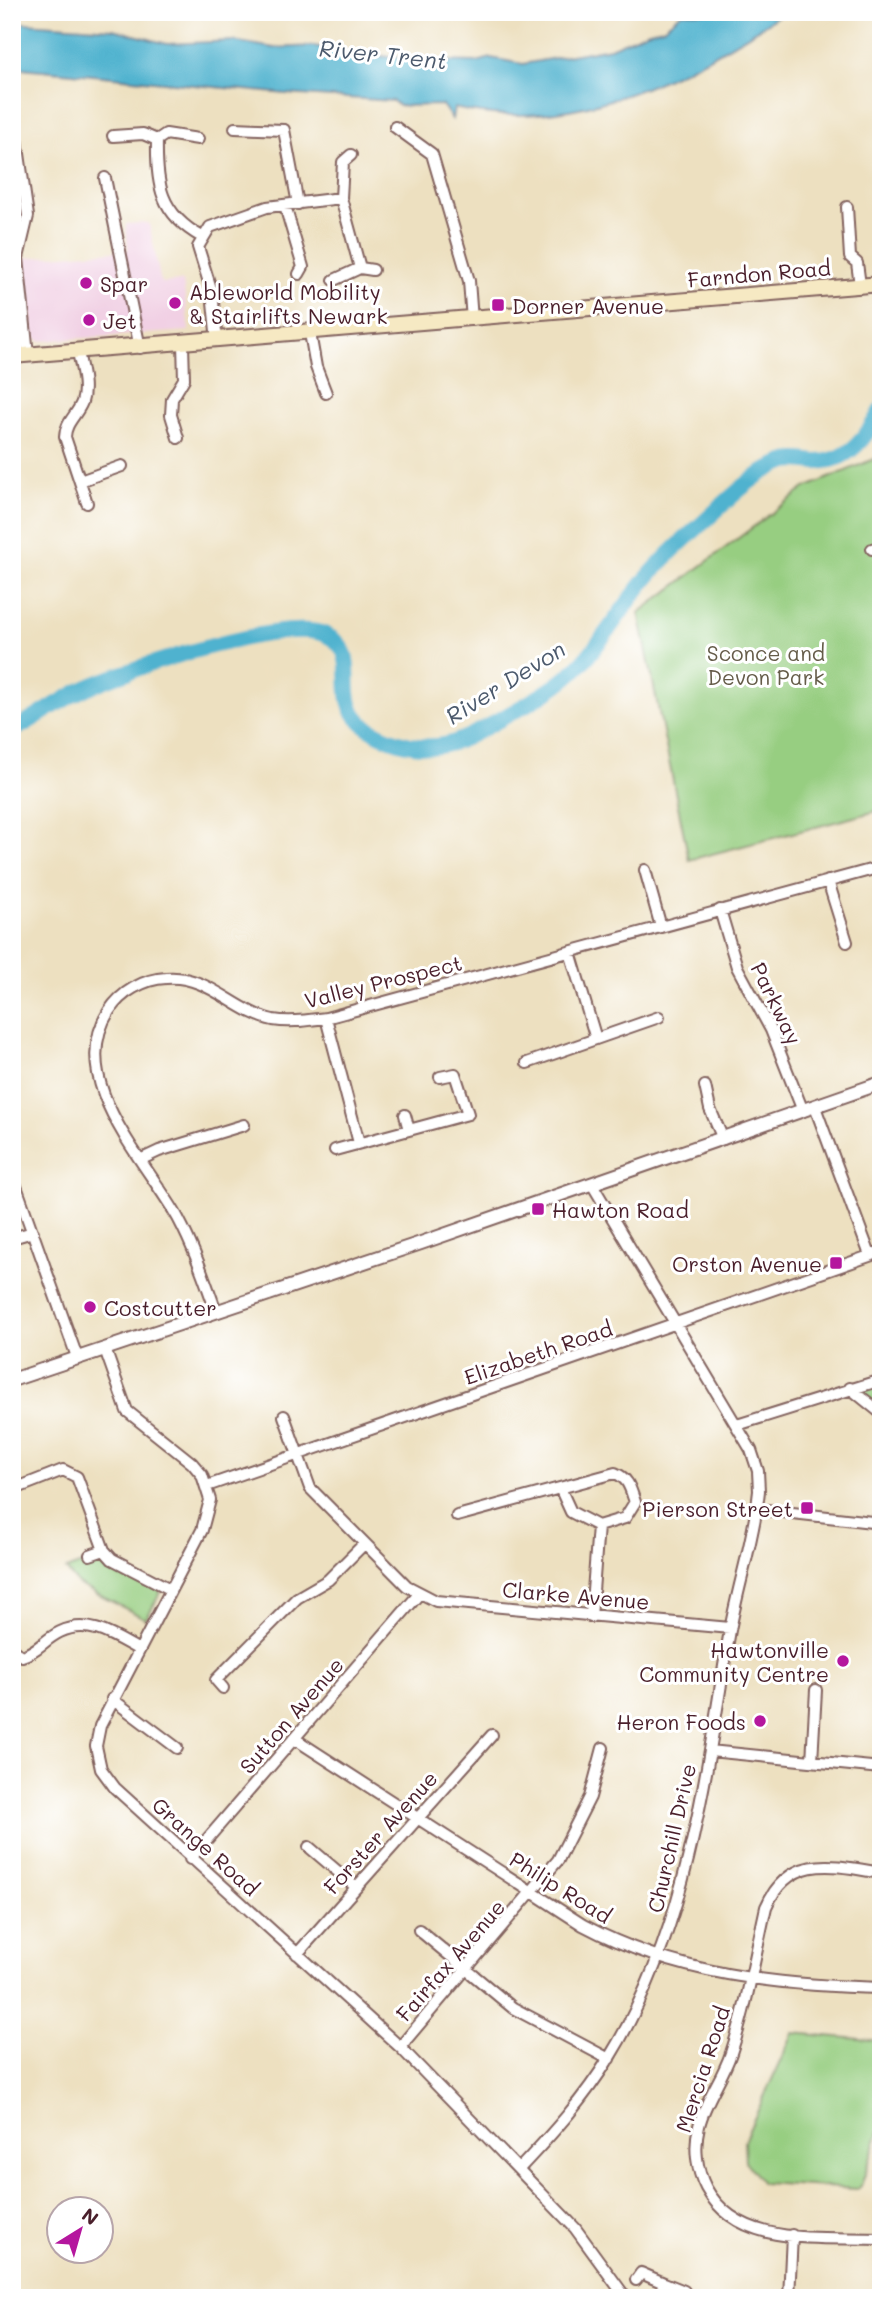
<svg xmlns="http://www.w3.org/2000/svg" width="893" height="2310" font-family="Mali,sans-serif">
	<rect width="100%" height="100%" fill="#fff"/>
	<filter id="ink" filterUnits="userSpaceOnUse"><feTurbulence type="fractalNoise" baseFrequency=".0143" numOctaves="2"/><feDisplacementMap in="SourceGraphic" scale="14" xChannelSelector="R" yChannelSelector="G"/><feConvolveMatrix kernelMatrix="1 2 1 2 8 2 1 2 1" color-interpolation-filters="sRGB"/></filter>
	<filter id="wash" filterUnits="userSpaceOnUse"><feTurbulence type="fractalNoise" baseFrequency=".00686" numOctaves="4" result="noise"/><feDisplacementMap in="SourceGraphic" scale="28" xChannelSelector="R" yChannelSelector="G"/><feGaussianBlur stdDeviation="1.57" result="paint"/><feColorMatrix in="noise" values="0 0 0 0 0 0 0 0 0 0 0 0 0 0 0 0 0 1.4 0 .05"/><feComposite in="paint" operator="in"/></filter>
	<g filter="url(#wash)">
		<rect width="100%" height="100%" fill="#ede0c0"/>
		<path fill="#f1d0e4" d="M149,223L161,283L183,281L189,331L40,341L33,336L25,258L128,250L126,224Z"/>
		<path fill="#97ce81" stroke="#707656" stroke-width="2" d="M881,456V810L689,860L639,613L805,488Z
			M881,1384V1408L862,1393L863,1390Z
			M101,1557L161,1592L146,1619L79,1585L66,1570Z
			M793,2033L881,2041V2126L861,2186L857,2189L762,2183L745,2161L744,2141Z"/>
		<path fill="#50b2cf" stroke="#4d687d" stroke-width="2" d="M784,12C689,76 571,136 454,108L452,119L442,105L399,106L393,101L286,94L12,67V22L113,29L167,44L233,41L274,48L314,46L358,54L435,61L477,62L491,58L523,64L610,48L649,31L663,28L682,13Z"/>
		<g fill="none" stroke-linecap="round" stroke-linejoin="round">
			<path stroke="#50b2cf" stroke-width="16" d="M12,731C39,717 65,696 93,685C136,667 288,616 326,635C359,650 341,681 351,707C362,735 410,749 437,746C459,744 479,731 497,721C525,705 557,689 579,666C601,643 617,616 636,592C656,565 680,543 705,521C728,500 754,473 784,462C794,458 806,461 816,462C850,462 867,436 881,410"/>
		</g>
	</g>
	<g filter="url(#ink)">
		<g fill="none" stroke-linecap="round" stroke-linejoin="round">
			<defs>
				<path id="minor" d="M395,127L432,154L469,281L472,320
					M235,128L284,130L298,204
					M12,129L16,133L28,216L18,258L28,355
					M113,136L143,134L157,140C156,184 160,214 202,237
					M157,140L166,134L198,139
					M351,155L343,162L341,198L360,268L373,270
					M105,178L140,348
					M285,206L303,267L299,274
					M847,207L850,257L857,263L860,285
					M334,280L360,268
					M310,333L316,367L326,393
					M217,341L212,292L198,247L210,227L267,207L341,198
					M78,352C81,367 87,387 82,402C77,415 65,423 65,437L87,503
					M178,438L171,415L172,399L184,379L183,344
					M80,481L122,466
					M872,549L881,547
					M645,870L661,927
					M828,881L847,942
					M720,910L737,967L771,1030L803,1111
					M570,952L596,1039
					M326,1018L359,1143
					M527,1063L659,1017
					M705,1086L710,1109L723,1139
					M815,1107L870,1255
					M409,1130L468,1114L455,1074L440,1077
					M335,1150L409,1130L405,1115
					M142,1159L159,1151L244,1125
					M12,1175L77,1357
					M12,1238L33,1232
					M216,1311C205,1280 194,1248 178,1218C145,1159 65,1080 109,1011C121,992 144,979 166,978C208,974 235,1012 273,1020C291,1023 308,1020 326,1018L881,867
					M105,1349L127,1411L192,1463L202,1475L210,1500L202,1530L100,1726L96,1746L101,1769L115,1788L400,2047L575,2228L626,2298
					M850,1388L881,1413
					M284,1416L310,1488L407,1586L436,1601L730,1628
					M737,1425L881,1380
					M207,1486L881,1252
					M560,1488L571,1512L598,1526
					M12,1490L63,1470L77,1477L104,1550L112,1559L170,1589
					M757,1509L881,1523
					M457,1516L615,1473C629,1479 630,1488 635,1502L625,1518L598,1526L591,1617
					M90,1555L104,1550
					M12,1650L22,1656C38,1651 45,1639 60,1632C89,1618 114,1636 139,1650
					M223,1688L216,1680L297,1598L328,1580L364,1544
					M112,1699L177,1748
					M295,1739L583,1925C677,1975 776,1985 881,1988
					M710,1751L881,1768
					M812,1761L816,1690
					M309,1847L356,1887
					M190,1859L419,1594
					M881,1873C833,1865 790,1853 766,1907C755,1955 747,2006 731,2053C723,2078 705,2100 699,2126C694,2146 696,2169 706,2188C739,2249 822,2236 881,2239
					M419,1930L513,2008L609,2059
					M297,1954L492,1735
					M400,2047L558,1860L590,1797L603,1748
					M519,2169C552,2134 584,2099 609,2058C688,1930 704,1782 729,1636C737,1588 754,1540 759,1491L758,1471L751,1450L592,1184
					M636,2280L641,2273L664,2283L660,2298
					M664,2283L684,2291
					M789,2298L792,2235"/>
				<path id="tertiary" d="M12,1380L421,1243L881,1083"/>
				<path id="secondary" d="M12,356L881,284"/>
			</defs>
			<use href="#minor" stroke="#83635f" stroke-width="14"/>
			<use href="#tertiary" stroke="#83635f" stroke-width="16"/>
			<use href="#secondary" stroke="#83635f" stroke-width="18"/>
			<use href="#minor" stroke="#fff" stroke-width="10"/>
			<use href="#tertiary" stroke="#fff" stroke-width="12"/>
			<use href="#secondary" stroke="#f6e9c3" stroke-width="14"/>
		</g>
	</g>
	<g fill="#b5179e" stroke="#fff" stroke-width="2.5">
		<circle cx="86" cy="283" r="7"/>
		<circle cx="175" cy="303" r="7"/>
		<rect x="491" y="298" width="14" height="14" rx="3.5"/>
		<circle cx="89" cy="320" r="7"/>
		<rect x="531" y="1202" width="14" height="14" rx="3.5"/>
		<rect x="829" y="1256" width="14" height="14" rx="3.5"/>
		<circle cx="90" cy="1307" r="7"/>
		<rect x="800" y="1501" width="14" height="14" rx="3.5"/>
		<circle cx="843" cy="1661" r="7"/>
		<circle cx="760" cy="1721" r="7"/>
	</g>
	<g text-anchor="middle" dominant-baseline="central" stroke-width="6" stroke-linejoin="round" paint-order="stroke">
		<g font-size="21" fill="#4a1f2b" stroke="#fff">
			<text transform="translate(759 273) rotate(-5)">Farndon Road</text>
			<text transform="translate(383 981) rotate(-14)">Valley Prospect</text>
			<text transform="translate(777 1003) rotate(64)">Parkway</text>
			<text transform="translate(538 1352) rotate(-19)">Elizabeth Road</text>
			<text transform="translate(576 1595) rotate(5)">Clarke Avenue</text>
			<text transform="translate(291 1715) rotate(-49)">Sutton Avenue</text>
			<text transform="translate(380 1832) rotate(-48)">Forster Avenue</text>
			<text transform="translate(671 1838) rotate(-77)">Churchill Drive</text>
			<text transform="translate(206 1846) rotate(42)">Grange Road</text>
			<text transform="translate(561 1887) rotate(32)">Philip Road</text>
			<text transform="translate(450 1960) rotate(-49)">Fairfax Avenue</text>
			<text transform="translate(702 2069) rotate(-72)">Mercia Road</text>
		</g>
		<g font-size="21" fill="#4a1f2b" stroke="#fff" text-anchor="start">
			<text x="100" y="283">Spar</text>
			<text x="189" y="291">Ableworld Mobility<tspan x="189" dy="24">&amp; Stairlifts Newark</tspan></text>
			<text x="512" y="305">Dorner Avenue</text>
			<text x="103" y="320">Jet</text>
			<text x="552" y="1209">Hawton Road</text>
			<text x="822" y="1263" text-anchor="end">Orston Avenue</text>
			<text x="104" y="1307">Costcutter</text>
			<text x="793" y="1508" text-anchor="end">Pierson Street</text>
			<text x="829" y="1649" text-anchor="end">Hawtonville<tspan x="829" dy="24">Community Centre</tspan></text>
			<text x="746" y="1721" text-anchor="end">Heron Foods</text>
		</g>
		<g font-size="21" fill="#655c49" stroke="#fff">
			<text x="766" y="652">Sconce and<tspan x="766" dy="24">Devon Park</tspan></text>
		</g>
		<g font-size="23" font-style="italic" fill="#4c5a6d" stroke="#fff">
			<text transform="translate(383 54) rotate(6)">River Trent</text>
			<text transform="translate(505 682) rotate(-32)">River Devon</text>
		</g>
	</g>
	<rect width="893" height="2310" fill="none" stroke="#fff" stroke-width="42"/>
	<g transform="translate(80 2230) rotate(37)"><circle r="33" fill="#ffffff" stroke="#b7a5aa" stroke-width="2"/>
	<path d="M0-5L12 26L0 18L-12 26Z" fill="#b5179e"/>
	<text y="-10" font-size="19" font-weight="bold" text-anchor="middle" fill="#4a1f2b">N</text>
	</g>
</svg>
